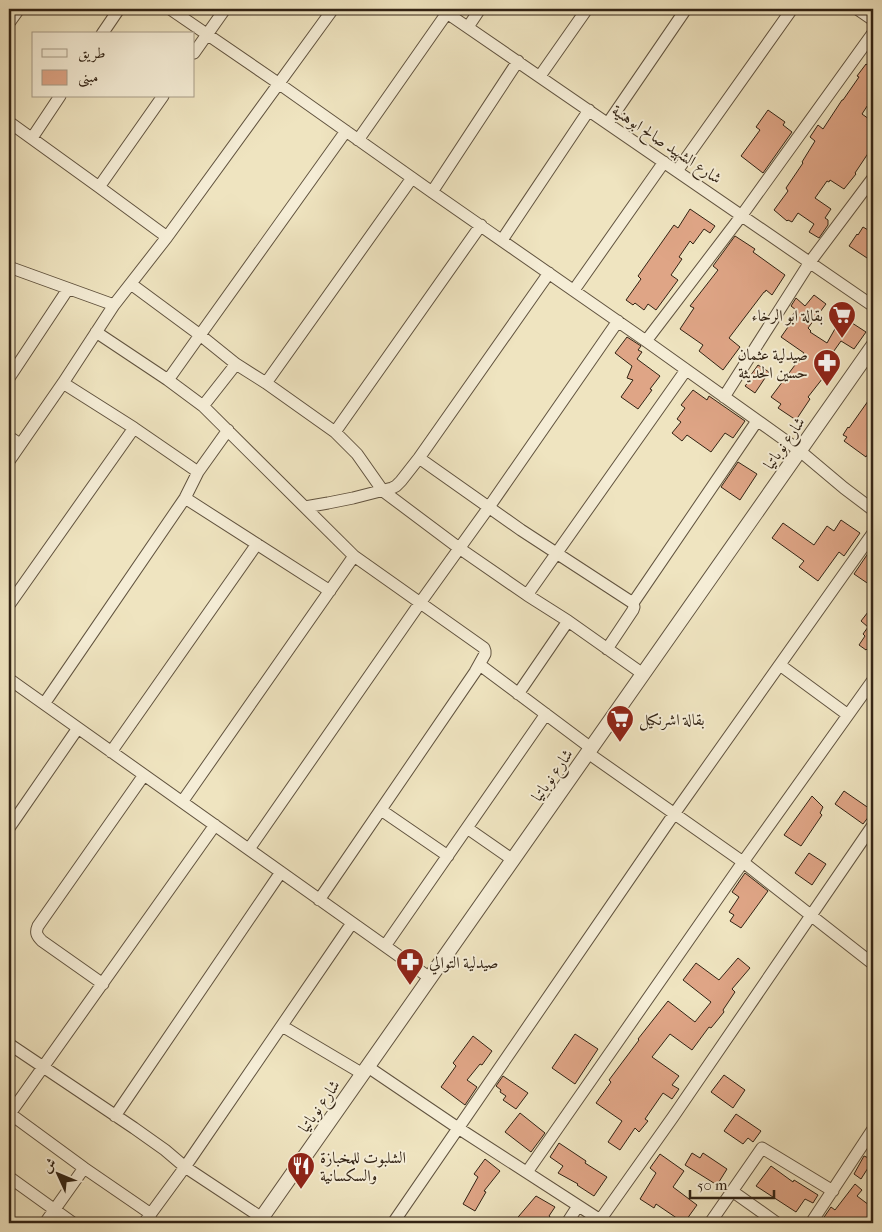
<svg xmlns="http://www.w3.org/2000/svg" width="882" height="1232" font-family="'IM FELL French Canon',Amiri,serif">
	<rect width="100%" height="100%" fill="#efe4c0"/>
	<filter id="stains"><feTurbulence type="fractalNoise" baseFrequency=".004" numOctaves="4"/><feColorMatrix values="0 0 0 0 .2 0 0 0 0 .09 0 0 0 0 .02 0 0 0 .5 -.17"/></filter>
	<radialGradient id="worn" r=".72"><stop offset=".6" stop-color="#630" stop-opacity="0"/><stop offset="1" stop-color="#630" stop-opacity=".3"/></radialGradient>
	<path fill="#dfa586" stroke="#322314" d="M866,64L873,69V97L862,114L873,122V146L855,173L856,174L844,189L830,180L829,182L827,181L815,198L831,209L825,218L828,220V225L819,238L809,232L814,224L798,213L792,222L788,220L787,221L774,210L788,191L786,188L803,163L802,162L815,141L810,137L818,125L823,129L842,100H843L859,77L857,76Z
		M768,110L785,122L783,125L792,132L763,173L741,156L760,130L756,127Z
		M690,209L715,226L710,233L704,229L693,244L690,241L679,257L682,259L671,275L678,280L656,310L648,304L644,310L635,303L633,305L626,300L641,279L638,276L674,225L678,228Z
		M863,227L873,233V262L849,246L857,234L858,235Z
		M735,236L755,249L753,252L785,275L772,295L766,290L765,292H764L729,338L740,347L723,370L699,351L703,345L680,329L694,308L690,306L718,270L713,266Z
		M814,295L826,304L808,328L811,331L810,332L827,343L836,327V326L839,322L835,319L840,311L851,317L849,321L866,332L854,349L841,341L824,365L830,369L808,397L810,399L796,420L778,408L781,404L771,397L804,353L781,337L788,327L786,325L796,310L791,306L796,298L805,306Z
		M627,337L641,346L638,350L642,352L637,359L660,376L650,389L652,390L638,409L621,397L633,380L627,378L632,366L615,353Z
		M758,365L769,372L755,393L745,386L750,380L748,379Z
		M693,390L707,400L709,396L745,421L733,438L725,433L711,452L687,435L682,441L672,433L681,422L677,419L685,408L681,405Z
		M873,394V452L870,450L866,457L844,441L847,437L843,435L848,427L849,428Z
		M738,462L757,474L740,500L721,487Z
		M841,520L860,533L844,556L839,552L818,581L799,567L804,561L772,538L783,523L814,545L827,526L834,531Z
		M873,546V587L854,574Z
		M868,612L873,616V652L868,648L866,650L859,645L865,636L863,634L868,627L861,621Z
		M844,791L873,811L863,824L835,804Z
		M812,796L823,807L820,813L822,815L801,846L784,835Z
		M809,853L826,864L812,885L795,873Z
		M745,873L768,891L741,928L730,921L734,915L729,912L739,897L732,892Z
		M738,958L750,968L732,989L735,992L723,1010L724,1012L711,1028L709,1027L692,1050L670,1034L652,1057L679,1076L672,1085L679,1089L672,1099L663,1093L645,1119L648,1121L639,1132L635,1128L620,1150L608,1142L622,1121L596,1103L611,1082L609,1080L639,1040L638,1039L668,1001L695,1022L711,1002L683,980L696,963L719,980Z
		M575,1034L598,1049L575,1084L552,1068Z
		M473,1036L492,1051L482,1065L480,1064L467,1080L477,1087L465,1105L441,1087L456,1066L453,1063Z
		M724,1075L745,1090L733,1108L711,1092Z
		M503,1076L528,1093L516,1109L503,1100L506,1096L500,1092L501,1090L496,1086Z
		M520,1113L545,1133L531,1152L505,1132Z
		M736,1114L761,1131L753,1142L748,1138L743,1144L724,1131Z
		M559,1143L586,1161L585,1163L607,1177L594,1196L577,1185L578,1184L558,1173L563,1166L550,1157Z
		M692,1153L700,1158L703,1153L727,1169L717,1185L685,1165Z
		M660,1154L684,1171L673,1187L697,1205L684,1223L656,1204L654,1208L640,1199L656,1173L650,1168Z
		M864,1156L873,1160L861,1179L854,1174Z
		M485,1159L500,1171L484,1191L486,1192L475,1211L463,1204L478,1177L474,1174Z
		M771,1166L793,1182L794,1180L818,1195L813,1203L805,1199L796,1212L756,1186Z
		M855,1184L862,1190L857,1196L873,1208V1223H820L831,1207L835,1210Z
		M536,1196L555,1207L549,1216L557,1223H513Z"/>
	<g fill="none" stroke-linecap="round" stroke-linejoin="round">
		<defs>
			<path id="minor" d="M170,9L278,83L432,192L646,341L800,451L844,488L873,510
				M441,9L873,306
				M857,9L873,20
				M9,23L19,9
				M468,27L480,9
				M102,34L119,9
				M194,53L225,9
				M540,76L587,9
				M9,122L99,187L167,237
				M608,123L686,9
				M32,138L60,96
				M358,140L447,13
				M677,171L792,9
				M99,187L163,96
				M432,192L518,61
				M502,240L589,110
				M9,267L114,305
				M131,284L200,335L346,131
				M574,290L664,162
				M96,332L168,380L203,406L354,556L484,648L485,651V654L475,672L319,900
				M646,341L742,215L873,33
				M9,378L68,289
				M168,380L200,335L236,364L266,383L335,432L357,454L383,491L459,548L527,595L568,621L643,674
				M63,383L134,428L198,472
				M266,383L412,178
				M724,397L810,262L873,178
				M203,406L236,364
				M335,432L481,225
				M9,437L20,444
				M419,458L521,530L633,603
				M9,461L63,383L114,305L167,237L333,9
				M185,498L330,591
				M305,507L328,503L353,498L392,488L396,486L401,481L419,458L549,273
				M527,595L686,370
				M9,605L134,428
				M607,649L633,610L634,607L633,603L757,421
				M480,665L591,748
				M780,665L848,715
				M9,679L430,978
				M518,694L568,621
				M44,704L185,498L198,472L228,430
				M111,752L257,544
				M588,753L743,862L873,964
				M182,802L354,556
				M381,810L448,856
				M9,828L78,728
				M467,828L513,860
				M249,849L420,603L489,507L618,321
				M385,946L546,714
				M103,984L42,941C37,936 35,933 38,926L144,775
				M282,1026L363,1074
				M9,1044L134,1128L165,1150L185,1167L262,1218
				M368,1067L458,1128L605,1223
				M9,1113L84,1168L151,1214
				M9,1115L215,825
				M115,1116L281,872
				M527,1172L743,862L873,680
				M9,1177L73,1223
				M732,1191L777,1223
				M600,1220L673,1117L873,825
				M45,1223L84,1168
				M144,1223L185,1167L352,923
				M393,1223L674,814L873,533
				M567,1223L578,1206
				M710,1223L762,1148L833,1191
				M811,1223L873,1129"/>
			<path id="tertiary" d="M258,1223L873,346"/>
		</defs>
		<use href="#minor" stroke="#61533f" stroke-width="13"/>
		<use href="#tertiary" stroke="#61533f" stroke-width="16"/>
		<use href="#minor" stroke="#f5edd6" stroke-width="11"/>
		<use href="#tertiary" stroke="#f5edd6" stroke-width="14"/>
	</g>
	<defs>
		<symbol id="supermarket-pin" viewBox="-11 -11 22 30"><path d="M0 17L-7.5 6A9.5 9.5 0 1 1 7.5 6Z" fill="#8f2418" stroke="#f5edd6"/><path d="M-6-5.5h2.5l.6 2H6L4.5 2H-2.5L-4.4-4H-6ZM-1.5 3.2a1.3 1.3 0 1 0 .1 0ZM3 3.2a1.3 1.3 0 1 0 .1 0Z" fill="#fff"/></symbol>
		<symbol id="pharmacy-pin" viewBox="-11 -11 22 30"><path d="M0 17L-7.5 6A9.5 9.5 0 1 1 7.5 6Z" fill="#8f2418" stroke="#f5edd6"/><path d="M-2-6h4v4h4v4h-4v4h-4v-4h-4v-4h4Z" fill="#fff"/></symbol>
		<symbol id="restaurant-pin" viewBox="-11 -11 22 30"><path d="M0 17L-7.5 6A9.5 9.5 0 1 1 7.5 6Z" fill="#8f2418" stroke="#f5edd6"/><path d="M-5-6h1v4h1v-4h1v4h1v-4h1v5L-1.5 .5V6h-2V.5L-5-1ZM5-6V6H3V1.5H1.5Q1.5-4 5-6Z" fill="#fff"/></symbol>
	</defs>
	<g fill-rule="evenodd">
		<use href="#supermarket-pin" x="826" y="299" width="32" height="43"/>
		<use href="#pharmacy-pin" x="811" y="347" width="32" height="43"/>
		<use href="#supermarket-pin" x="604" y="703" width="32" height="43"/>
		<use href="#pharmacy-pin" x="394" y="946" width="32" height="43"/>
		<use href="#restaurant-pin" x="285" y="1150" width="32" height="43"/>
	</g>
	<g text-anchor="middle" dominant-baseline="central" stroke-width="4" stroke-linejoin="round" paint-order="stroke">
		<g font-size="16" fill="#322314" stroke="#f5edd6">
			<text transform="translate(667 144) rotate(34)">شارع الشهيد صالح ابوهنية</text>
			<text transform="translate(784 443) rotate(-55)">شارع نوباتيا</text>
			<text transform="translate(552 775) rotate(-55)">شارع نوباتيا</text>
			<text transform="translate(319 1106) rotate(-55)">شارع نوباتيا</text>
		</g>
		<g font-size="16" fill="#322314" stroke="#f5edd6" text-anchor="start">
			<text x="823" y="315" text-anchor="end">بقالة ابو الرخاء</text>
			<text x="808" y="354" text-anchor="end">صيدلية عثمان<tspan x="808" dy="18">حسين الحديثة</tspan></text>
			<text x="639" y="719">بقالة اشرنكيل</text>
			<text x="429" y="962">صيدلية التوالي</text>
			<text x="320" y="1157">الشلبوت للمخبازة<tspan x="320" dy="18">والسكسانية</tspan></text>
		</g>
	</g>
	<rect width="882" height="1232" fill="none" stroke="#efe4c0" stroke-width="30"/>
	<rect x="10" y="10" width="862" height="1212" fill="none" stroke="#322314" stroke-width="2.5"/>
	<rect x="15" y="15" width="852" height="1202" fill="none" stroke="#322314"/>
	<rect x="32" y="32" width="162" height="65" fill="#f5edd6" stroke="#a79c88"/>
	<rect x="42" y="49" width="25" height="8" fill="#f5edd6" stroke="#a79c88"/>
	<text x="78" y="58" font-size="15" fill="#322314">طريق</text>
	<rect x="42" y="70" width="25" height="15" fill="#dfa586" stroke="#a79c88"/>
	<text x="78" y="82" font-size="15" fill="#322314">مبنى</text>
	<g transform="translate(58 1174) rotate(314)" stroke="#f5edd6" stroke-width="4" paint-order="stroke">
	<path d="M0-4L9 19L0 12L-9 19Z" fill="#322314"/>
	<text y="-8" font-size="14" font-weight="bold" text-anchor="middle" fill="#322314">ش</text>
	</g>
	<path d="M690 1190v8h84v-8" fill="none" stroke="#322314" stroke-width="2.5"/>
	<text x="697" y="1190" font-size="15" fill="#322314" stroke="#f5edd6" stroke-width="4" paint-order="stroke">50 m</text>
	<rect width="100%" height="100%" filter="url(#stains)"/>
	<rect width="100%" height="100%" fill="url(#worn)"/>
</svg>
